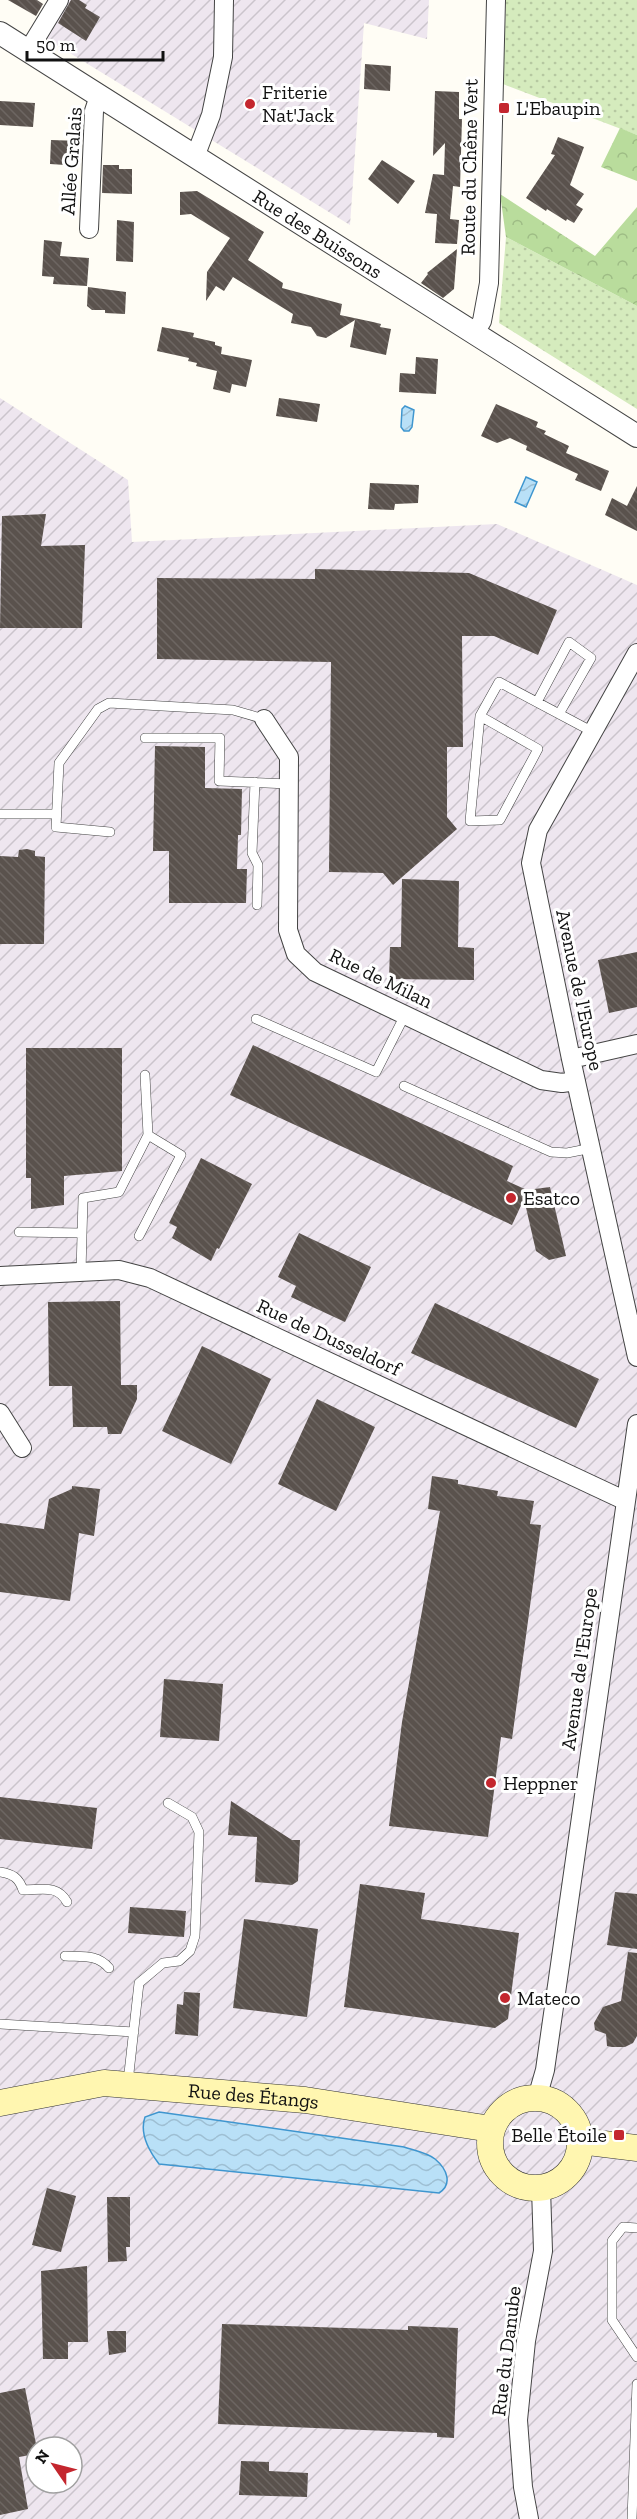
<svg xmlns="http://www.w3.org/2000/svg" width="637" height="2519" font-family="'Zilla Slab',serif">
	<defs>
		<pattern id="industrial-furrows" width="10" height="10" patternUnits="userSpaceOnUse" patternTransform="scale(1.5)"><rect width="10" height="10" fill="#eee6ef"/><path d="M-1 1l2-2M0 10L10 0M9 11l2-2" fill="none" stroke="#cbc4cc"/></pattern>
		<pattern id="grass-dots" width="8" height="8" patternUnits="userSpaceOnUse" patternTransform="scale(1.5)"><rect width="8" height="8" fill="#d5ebbd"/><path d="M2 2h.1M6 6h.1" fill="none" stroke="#b6c8a1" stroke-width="1.8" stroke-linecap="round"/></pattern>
		<pattern id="forest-crowns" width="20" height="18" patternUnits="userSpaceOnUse" patternTransform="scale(1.5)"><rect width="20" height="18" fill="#b9dc9c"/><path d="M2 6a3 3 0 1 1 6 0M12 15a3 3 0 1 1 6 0" fill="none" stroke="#9ebc85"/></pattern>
		<pattern id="water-waves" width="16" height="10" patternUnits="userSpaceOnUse" patternTransform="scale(1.5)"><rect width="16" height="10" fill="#b9e0f7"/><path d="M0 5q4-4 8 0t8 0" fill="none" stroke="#9ebfd3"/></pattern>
		<pattern id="building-back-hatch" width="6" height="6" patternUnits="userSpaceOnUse" patternTransform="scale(1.5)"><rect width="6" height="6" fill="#5a524d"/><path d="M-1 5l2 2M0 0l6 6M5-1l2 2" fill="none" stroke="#6d6662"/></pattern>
	</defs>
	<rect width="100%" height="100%" fill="#fffdf5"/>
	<path fill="url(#industrial-furrows)" fill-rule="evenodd" d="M65,0H429L427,39L364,23L350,225L47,39Z
		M0,398L128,480L132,542L497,524L637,585V2519H0ZM36,2447H72V2483H36Z"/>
	<path fill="url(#grass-dots)" d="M506,0H637V135L503,84Z
		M506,237L637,306V409L499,323Z"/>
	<path fill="url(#forest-crowns)" d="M620,128L637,135V181L601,167Z
		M500,194L595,256L637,207V306L506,237Z"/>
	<path fill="url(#water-waves)" stroke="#3f96cf" stroke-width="1.5" d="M405,406L414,410L412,427L409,431H404L401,427L402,409Z
		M526,477L537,482L526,507L515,502Z
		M159,2112L404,2147C413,2150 428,2153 435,2159C447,2169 453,2184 439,2193L159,2164C149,2151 139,2134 145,2117Z"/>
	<path fill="url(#building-back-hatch)" d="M8,0H37L43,4L36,16Z
		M71,0H79L87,5L85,8L100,17L86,41L58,23Z
		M365,64L391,66L390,91L364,89Z
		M435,91L459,92V119H462L460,187L453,186L450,219L459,220L457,244L435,243L437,214L425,213L433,174L444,175L445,143L433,156Z
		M0,101L35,103L33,127L0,125Z
		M558,137L584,147L570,185L584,194L576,205L583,209L574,223L567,219L566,221L547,209L546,211L526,198L555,155L551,154Z
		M51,140L81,141L80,166L50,164Z
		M382,160L415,181L398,204L368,179Z
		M103,165H119V169H132V194L102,193Z
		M197,191L264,232L248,260L283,283L282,288L342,304L340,315L373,322L381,324L380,327L391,329L386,355L350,347L355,320L326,338L317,336L311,327L291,323L293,314L233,277L224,291L216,286L206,301L207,272L230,238L191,214L180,215V192Z
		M117,220L134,222L133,262L116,261Z
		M44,240L62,242L60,256L89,258L87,286L53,284L54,277L42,276Z
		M457,249L454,289L443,298L421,283L428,274L427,273Z
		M88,287L126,292L125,314L105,313V310H92L87,306Z
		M162,327L194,333L193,337L215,342V345L222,347L221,354L252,360L246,387L232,384L230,393L213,389L217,371L196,366L197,363L188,361L189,358L157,351Z
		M416,357L438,359L436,394L399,392L400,373L415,374Z
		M279,398L320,404L317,422L276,416Z
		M496,404L538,422L536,427L546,431L544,434L569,446L566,453L609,471L601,491L575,480L578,474L526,450L527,446L510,438L497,443L481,436Z
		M370,483L419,485L418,503L395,504L394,510L368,509Z
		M637,486V531L605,515L612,498L627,506Z
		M46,514L41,546L85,545L82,628H0L2,516Z
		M315,569L469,573L557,610L538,655L494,636H462L463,747H447V817L457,829L393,885L383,873L329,872L331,662L157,659V578L315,579Z
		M155,746L205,747V788L242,789L241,835H238L237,869H247L246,903H169V851H153Z
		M27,849L35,851V856L45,857L44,944H0V856L18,857L19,850Z
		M402,879L459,881L458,947L474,948V980L389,979L390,947H401Z
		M637,952V1007L609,1013L598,960Z
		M253,1045L513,1166L507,1181L527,1190L550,1187L566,1256L549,1260L536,1251L524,1199L512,1225L230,1095Z
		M26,1048H122V1171L64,1176V1205L31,1209V1178H26Z
		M201,1158L252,1184L219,1249L217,1248L211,1261L172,1238L177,1227L169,1223Z
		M299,1233L371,1267L345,1322L291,1297L296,1286L278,1277Z
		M120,1301L121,1385H137V1399L121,1434H108L107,1427H73L72,1386H49L48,1302Z
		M435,1303L599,1379L576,1428L411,1353Z
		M202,1346L271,1379L231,1464L162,1431Z
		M317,1399L375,1427L336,1511L278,1484Z
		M432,1476L458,1480V1484L498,1491L497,1496L534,1501L530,1524L541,1525L512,1739L501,1737L488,1837L389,1826L402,1722L440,1511L428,1509Z
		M72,1486L100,1489L94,1536L79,1533L70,1601L0,1592V1523L44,1529L49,1499L72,1489Z
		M164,1679L223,1684L219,1741L160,1737Z
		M0,1797L97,1808L92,1849L0,1839Z
		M231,1801L292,1840H300L298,1881L292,1885L255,1882L257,1837L228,1835Z
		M360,1884L425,1893L421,1919L519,1933L508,2019L495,2028L344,2007Z
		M615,1892L637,1894V1949L607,1945Z
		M130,1907L186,1911L184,1937L128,1933Z
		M244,1919L318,1929L307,2017L233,2008Z
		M628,1952L637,1953V2036L633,2043L625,2047H612L607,2046L606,2034L595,2030L594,2023L603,2007L621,2001Z
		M184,1992L200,1993L198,2036L175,2034L177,2004L183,2005Z
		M47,2188L76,2196L61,2252L32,2245Z
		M107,2197H130V2247H126L127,2261L108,2262Z
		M87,2266L88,2342H68V2359H43L41,2271Z
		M222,2324L408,2330V2326L458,2328L454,2438L437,2437V2433L218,2424Z
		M107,2331H126V2352L109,2355Z
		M25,2388L36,2444V2454L19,2457L28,2509L0,2515V2393Z
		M241,2461L269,2462V2471L308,2473L307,2497L239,2495Z"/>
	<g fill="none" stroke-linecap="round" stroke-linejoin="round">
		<defs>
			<path id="service" d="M537,702L569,642L591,658L559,714
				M480,716L538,749L500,820L470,821L480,716L499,682L593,732
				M145,738H220L219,781L289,784
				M255,782L252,853L258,865L257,905
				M0,814H56
				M110,832L56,827L59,763L98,709L109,703L233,710L264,719
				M256,1019L376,1072L405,1015
				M404,1086L551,1152L567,1153L592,1148
				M19,1232L82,1233
				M139,1236L181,1155L148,1135
				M81,1272L83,1198L119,1192L148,1135L145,1075
				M0,1872C13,1874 19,1878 23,1890C41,1890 57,1884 67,1902
				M65,1956C82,1957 97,1954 109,1968
				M0,2024L134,2032
				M128,2082L139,1983L163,1963L179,1961L190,1951L195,1936L199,1832L192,1817L168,1803
				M637,2228L623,2227L612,2241V2320L637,2357
				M632,2519L637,2384"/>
			<path id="minor" d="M28,51L59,0
				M195,157L211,115L223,57L224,0
				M89,229L94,111L99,96
				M475,333L482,321L489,283L496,0
				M637,653L538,830L531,863L571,1059L637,1357
				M264,719L289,757L288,930L296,954L315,972L541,1080L562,1083L576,1081
				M571,1059L637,1044
				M0,1276L119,1270L150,1278L626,1501
				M0,1413L22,1448
				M537,2098L545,2070L637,1424
				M529,2519L523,2487L518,2420L526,2341L543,2251L541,2188"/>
			<g id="tertiary">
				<path id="s1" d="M0,33L637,436"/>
			</g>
			<g id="secondary">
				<circle cx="535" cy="2143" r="45"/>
				<path id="s2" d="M0,2103L104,2083L305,2100L491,2129"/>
				<path d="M580,2141L637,2148"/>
			</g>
		</defs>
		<use href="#service" stroke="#444" stroke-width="10"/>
		<use href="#minor" stroke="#444" stroke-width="20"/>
		<use href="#tertiary" stroke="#444" stroke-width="24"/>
		<use href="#secondary" stroke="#333" stroke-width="27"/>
		<use href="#service" stroke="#fff" stroke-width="9"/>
		<use href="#minor" stroke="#fff" stroke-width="18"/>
		<use href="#tertiary" stroke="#fff" stroke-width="22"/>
		<use href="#secondary" stroke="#fff6b0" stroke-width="26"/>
	</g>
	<g fill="#c4262e" stroke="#fff" stroke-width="2">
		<circle cx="250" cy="104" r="6"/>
		<rect x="498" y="102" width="12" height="12" rx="3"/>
		<circle cx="511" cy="1198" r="6"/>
		<circle cx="491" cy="1783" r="6"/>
		<circle cx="505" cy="1998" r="6"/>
		<rect x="613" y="2129" width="12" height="12" rx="3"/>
	</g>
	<g text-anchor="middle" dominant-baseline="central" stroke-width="6" stroke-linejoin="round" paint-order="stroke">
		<g font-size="20" fill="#111" stroke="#fff" text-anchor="start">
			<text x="262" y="92">Friterie<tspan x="262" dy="23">Nat'Jack</tspan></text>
			<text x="516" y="108">L'Ebaupin</text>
			<text x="523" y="1198">Esatco</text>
			<text x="503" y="1783">Heppner</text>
			<text x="517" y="1998">Mateco</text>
			<text x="607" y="2135" text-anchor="end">Belle Étoile</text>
		</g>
		<g font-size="20" fill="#111" stroke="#fff">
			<text transform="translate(71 161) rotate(-86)">Allée Gralais</text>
			<text transform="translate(469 167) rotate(-89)">Route du Chêne Vert</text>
			<text stroke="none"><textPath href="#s1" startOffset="376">Rue des Buissons</textPath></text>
			<text transform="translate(381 978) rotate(26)">Rue de Milan</text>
			<text transform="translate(580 990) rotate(78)">Avenue de l'Europe</text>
			<text transform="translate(329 1337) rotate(25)">Rue de Dusseldorf</text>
			<text transform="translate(579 1669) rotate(-82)">Avenue de l'Europe</text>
			<text stroke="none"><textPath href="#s2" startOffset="256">Rue des Étangs</textPath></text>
			<text transform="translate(506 2351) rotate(-83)">Rue du Danube</text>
		</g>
	</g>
	<g transform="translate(54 2465) rotate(305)"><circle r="28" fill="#ffffff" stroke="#a0a0a0" stroke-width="1.5"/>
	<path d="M0-4.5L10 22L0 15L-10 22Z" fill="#c4262e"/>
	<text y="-9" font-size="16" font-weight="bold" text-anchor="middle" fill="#111111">N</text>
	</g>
	<path d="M27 51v9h136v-9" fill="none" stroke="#111111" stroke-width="3"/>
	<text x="36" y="51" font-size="18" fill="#111111" stroke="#ffffff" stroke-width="4.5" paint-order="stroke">50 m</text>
</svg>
